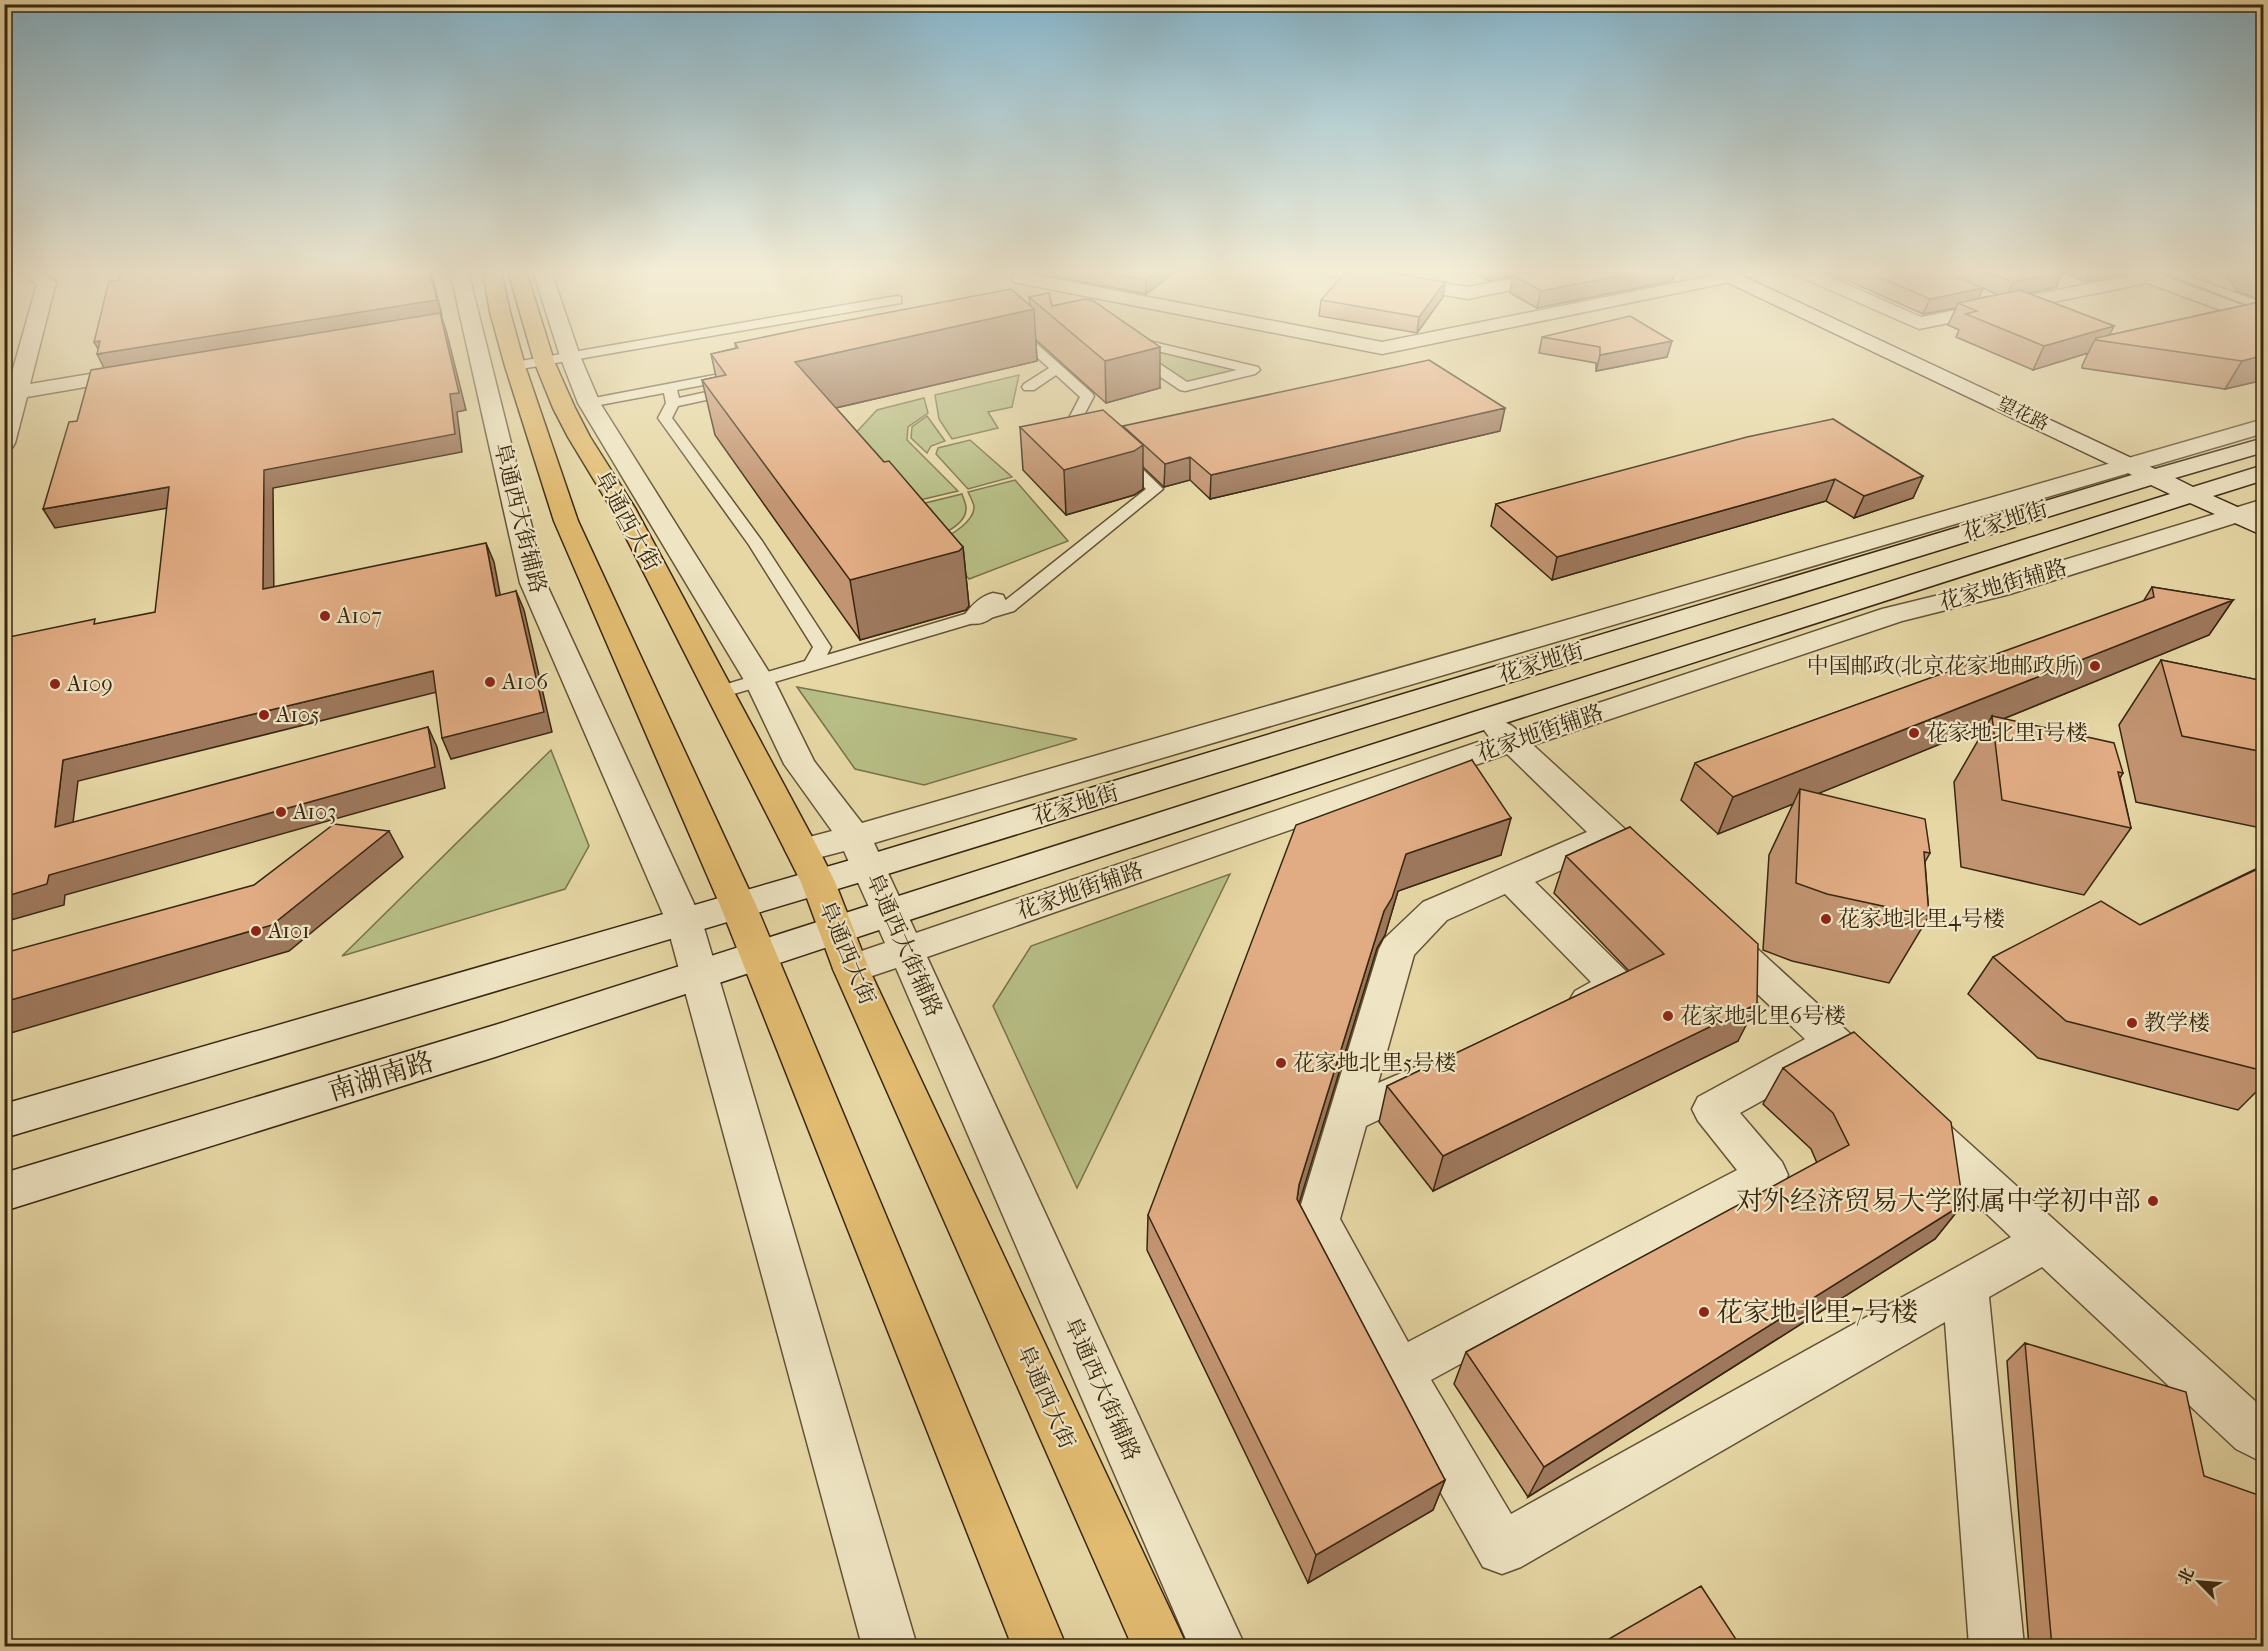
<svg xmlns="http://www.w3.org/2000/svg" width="2268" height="1651" font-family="'IM FELL French Canon','Noto Serif SC',serif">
	<rect width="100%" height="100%" fill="#e6d7a5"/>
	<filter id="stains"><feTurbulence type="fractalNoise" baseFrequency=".00333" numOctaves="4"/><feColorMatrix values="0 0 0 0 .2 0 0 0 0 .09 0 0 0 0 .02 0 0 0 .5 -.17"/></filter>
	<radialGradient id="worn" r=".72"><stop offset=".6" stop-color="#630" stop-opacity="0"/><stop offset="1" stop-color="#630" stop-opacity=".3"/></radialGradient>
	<path fill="#b7be85" stroke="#78724b" stroke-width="1.5" d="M1127,343L1241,370L1188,384Z
		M1019,375L1012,407L988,412L998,428L952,439L939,419L935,395Z
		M924,398L928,413L908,427L907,440L958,491L903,504L850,439L877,410Z
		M927,416L945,441L931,446L927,453L911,438L912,427Z
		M970,440L1012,477L968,489L936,454L938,448Z
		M1015,480L1068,541L969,579L938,542C950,535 975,522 974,506C973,502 970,496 968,492Z
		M962,494C963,498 966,503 966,508C967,524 944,533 932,539L905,508Z
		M797,687L1077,739L924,785L855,769Z
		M551,750L589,846L565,889L342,956Z
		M1230,874L1077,1188L993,1006L1031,946Z"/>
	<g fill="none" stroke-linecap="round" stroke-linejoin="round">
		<defs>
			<path id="lane" d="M2158,271H2174L2264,303V311Z
				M897,296L901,297V303L515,370L508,366L515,362Z
				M1014,326L1018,327L1092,393L1094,396L1084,415L1103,432L1105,435L1103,438H1093L1072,419L1070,416L1080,397L1056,375L1034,390H1024L1022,387L1024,384L1049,368L1010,333L1008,330Z
				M1132,337L1258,367L1260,370L1255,374L1185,391L1180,390L1132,358L1131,355L1132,352H1142L1187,382L1237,370L1128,344L1126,341L1128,338Z
				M730,372L737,376L735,379L677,390L679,398L734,386L741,390L739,393L678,406L672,418L762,541L831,647L827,655L1002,603L1146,489L1118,461L1116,458L1118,455H1128L1163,489L1014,611L727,696H713L711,692L713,688L805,661L813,647L749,545L658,418L666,403L664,393L589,407L582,403L589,399Z"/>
			<path id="street" d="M18,271H40L56,282L30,384L132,367L139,369L142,373L139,377L132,379L27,397L15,443L12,448L4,450V401L37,284Z
				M450,271H468L546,583L702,921L917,1646H862L666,921L520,583Z
				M533,271H551L580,356L600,403L774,680L814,761L862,823L2264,419V433L874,843L916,933L1490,738L1484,730L1488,723C1500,720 1507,721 1517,730L1882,609L1992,582L2264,499V514L2010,594L1902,621L1533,745L1638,841L1643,849L1638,857C1624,861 1617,860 1606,850L1535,882L1631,976L1637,986C1630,998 1603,1015 1589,1016C1585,1016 1579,1013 1575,1011L1569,1001L1575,991L1591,982L1505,894L1447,920L1414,955L1378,1083L1425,1063L1439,1067L1445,1079L1439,1091L1366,1126L1340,1219L1408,1342L1737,1170L1698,1121L1692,1109L1698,1097L1805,1039L1712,951L1707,941L1712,931L1725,928L1738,931L1881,1062L1887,1074L1881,1086C1854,1095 1848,1081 1830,1063L1740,1113L1782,1162L1788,1175L1782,1188L1431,1380L1511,1514L2011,1237L1909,1140L1903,1128L1909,1116L1924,1111L1939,1116L2264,1409V1463L2236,1449L2042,1267L1989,1297L2024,1646H1969L1945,1322L1521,1567L1502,1574L1483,1567L1382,1389L1296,1221L1379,949L1384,939L1423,902L1587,832L1507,754L927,957L1245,1646H1189L896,968L851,983L838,979L833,969L838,959L885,943L844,851L802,862L790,858L785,850L790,842L832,831L784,764L744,680L578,403L560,356Z
				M1018,271H1039L1035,275L1382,342L1730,272L1736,273L1739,277L1736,281L1730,282L1382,354L1014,282L1011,278Z
				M1323,271H1364L1468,287L1553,271H1588L1585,275L1579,276L1468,299L1332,276L1326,275Z
				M1793,271H1817L1921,317L2128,276L2123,271L2156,273L2264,313V326L2147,283L1919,329L1796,275Z
				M993,593L1003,595L1006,601C996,616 986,627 967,623L963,617C971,606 980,596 993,593Z"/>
			<path id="secondary" d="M1709,271H1732L2155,469L2264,438V452L2175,478L2193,487L2264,465V480L2213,496L2264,519V536L2190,503L1499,725L495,1057L4,1211V1173L495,1025L1477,711L2170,494L2151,485L881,876L4,1138V1104L861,857L2132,475L1712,275Z"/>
			<path id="primary" d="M483,271H501L510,312L525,366L578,521L756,905L1066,1646H1012L720,905L554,521L505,366L490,312Z
				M508,271H526L554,361L575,408L590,437L635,508L819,850L835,882L869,969L1187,1646H1132L833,969L801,882L785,850L611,508L568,437L553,408L534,361Z"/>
		</defs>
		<use href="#lane" stroke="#645336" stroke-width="3"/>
		<use href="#street" stroke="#645336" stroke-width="3"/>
		<use href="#secondary" stroke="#382711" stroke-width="3"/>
		<use href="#primary" stroke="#382711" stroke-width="3"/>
		<use href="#lane" fill="#efe5c4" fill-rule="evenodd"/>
		<use href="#street" fill="#efe5c4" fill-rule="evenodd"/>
		<use href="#secondary" fill="#efe5c4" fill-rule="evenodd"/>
		<use href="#primary" fill="#e3bc72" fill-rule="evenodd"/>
	</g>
	<path fill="#c29471" stroke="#382711" stroke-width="1.5" fill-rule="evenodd" d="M1051,271H1176L1146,294L1052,276Z
		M1452,271H1462L1459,275Z
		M1471,271H1675L1672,281L1537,308L1510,293L1513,276L1489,281Z
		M1826,271H2121L2119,274L2086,282L2063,273L2056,287L2028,293L2114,326L2109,335L2263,301L2237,291L2226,275L2228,271H2264V380L2225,389L2082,368V366L2088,353L2033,370L1956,337L1959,330L1948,325L1956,308L1923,314ZM1983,288L1998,295L1978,298Z
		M1029,297L1052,306L1160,388L1106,403L1036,340L1037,361L836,408L884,462L963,547L969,606L966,610L860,640L715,435L702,380L716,377L711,354L736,348L735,343L1030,306Z
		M1443,297L1417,333L1319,316L1321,300Z
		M1542,337L1667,357L1596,371V363L1539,353Z
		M1833,419L1923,476L1913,498L1854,518L1826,501L1552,580L1491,526L1496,504Z
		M1123,426L1500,431L1210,499L1190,480L1164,487L1143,467V489L1134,495L1066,515L1023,470L1020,427H1123Z
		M2152,587L2233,600L2209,635L2003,719L2123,773L2120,778L2131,828L2084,895L1961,867L1954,782L1987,725L1819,793L1930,853L1925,862L1929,916L1889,983L1792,961L1763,950L1769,855L1793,804L1718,834L1681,800L1695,763L2143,602Z
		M2161,660L2264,681V817L2256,827L2136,802L2119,725Z
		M1472,760L1501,855L1398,891L1385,935L1377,948L1299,1203L1445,1480L1433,1510L1308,1583L1147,1250L1148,1215Z
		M1630,827L1738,1041L1433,1191L1379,1122L1387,1086L1629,971L1554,893L1566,856Z
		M2264,865V1084L2238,1110L2038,1058L1968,994L1993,957L2140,925Z
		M1783,1068L1963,1204L1935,1239L1528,1497L1454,1384L1466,1352L1817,1163L1811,1149L1763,1104Z
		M2025,1343L2204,1476L2264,1647H2029L2007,1361Z"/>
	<path fill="#9e785c" stroke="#382711" stroke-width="1.5" d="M431,271L442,315H441L446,330L466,410L457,412L462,452L273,488L274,609L105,370L97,354H101L94,342Z
		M1158,271H1176L1146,294V280Z
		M1491,271H1542L1513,275V276L1489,281Z
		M1643,271H1675L1672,281L1537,308L1541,291Z
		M2091,271H2121L2119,274L2086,282Z
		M2063,272L2056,287L2006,298L2013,282Z
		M4,278L11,288L4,305Z
		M1445,282L1443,297L1417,333L1419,317Z
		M1983,288L1976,303H1958L1956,308L1923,314L1930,299Z
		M1034,309L1037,361L805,415L795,362Z
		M2114,326L2106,341L2096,338L2088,353L2033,370L2044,346Z
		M1672,341L1667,357L1596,371L1600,355Z
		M1160,347V388L1106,403L1105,361Z
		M2264,355V380L2225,389L2242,361Z
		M1505,408L1500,431L1210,499L1211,475Z
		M1143,445V489L1134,495L1066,515L1064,470Z
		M1190,457V480L1164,487L1165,464Z
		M1923,476L1913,498L1854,518L1864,496Z
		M1835,479L1826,501L1552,580L1557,557Z
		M169,487L179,506L55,528L43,509Z
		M486,543L494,562L504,615L496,596Z
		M963,547L969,606L966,610L860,640L850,580Z
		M516,591L524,610L552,732L451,759L442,738Z
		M2233,600L2209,635L1993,723L1992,716L1987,725L1800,801V789L1793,804L1718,834L1733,797Z
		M433,671L441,691L78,781L70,848L55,827L63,760Z
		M428,727L437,747L445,788L65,895L64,905L4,922V897L49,875Z
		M1511,818L1501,855L1398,891L1385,935L1377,948L1294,1220L1299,1185L1384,911L1406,854Z
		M389,831L403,857L289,951L4,1035V1002Z
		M1757,1004L1738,1041L1433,1191L1443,1156Z
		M1963,1204L1935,1239L1528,1497L1544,1467Z
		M1445,1480L1433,1510L1308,1583L1316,1555Z"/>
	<path fill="#e1ac83" stroke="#382711" stroke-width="1.5" d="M121,271H429L437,300L97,354L100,341L94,342L109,281L119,280Z
		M1098,271H1158L1146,280Z
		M1347,271H1380L1445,282L1419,317L1321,300Z
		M1535,271H1643L1541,291L1513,275Z
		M1866,271H1940L1983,288L1930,299Z
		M1983,271H2059L2063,272L2013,282Z
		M1011,289L1034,309L795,362L884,462L889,461L963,547L959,551L850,580L702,380L726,375L711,354L738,348L735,343L807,328Z
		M2020,290L2114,326L2044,346L1966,314L1977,311L1958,303Z
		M1049,293L1052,306L1085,299L1092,300L1160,347L1105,361L1029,297Z
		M2264,301V355L2242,361L2096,340V338Z
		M440,313L459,393L450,394L455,434L264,470L263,589L486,543L496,596L516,591L544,712L442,738L433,671L63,760L55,827L428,727L435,767L49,875L47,884L4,897V638L95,619L94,624L155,612L169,487L43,509L69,422L77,421L91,370Z
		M1630,316L1672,341L1600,355V347L1542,337Z
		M1429,360L1505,408L1211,475L1190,457L1165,464L1123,426Z
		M1103,410L1143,445L1134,451L1064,470L1020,427Z
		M1833,419L1923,476L1864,496L1835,479L1557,557L1496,504L1747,437Z
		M2152,587L2233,600L1733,797L1695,763L2154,597Z
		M2161,660L2264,681V752L2182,736Z
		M1992,716L2114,743L2123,773L2118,772L2131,828L2002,800Z
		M1472,760L1511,818L1406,854L1392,898L1384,911L1299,1185L1297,1199L1445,1480L1316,1555L1148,1215L1296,825Z
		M1800,789L1925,819L1930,853L1924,852L1929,916L1827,894L1796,883Z
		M334,824L389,831L272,925L4,1002V953L254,885Z
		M1630,827L1758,944L1757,1004L1443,1156L1387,1086L1664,954L1566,856Z
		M2264,866V1071L2066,1021L1993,957L2101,901L2140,925Z
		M1854,1032L1951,1122L1963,1204L1544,1467L1466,1352L1849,1145L1833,1113L1783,1068Z
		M2025,1343L2186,1392L2204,1476L2264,1497V1647H2246L2238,1643L2239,1647H2052Z
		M1701,1586L1741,1647H1595Z"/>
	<linearGradient id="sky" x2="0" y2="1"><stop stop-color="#87b6cc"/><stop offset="0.54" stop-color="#f4edd6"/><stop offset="1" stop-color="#f4edd6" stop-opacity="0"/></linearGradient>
	<rect width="2268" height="502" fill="url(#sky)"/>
	<g fill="#8f2418" stroke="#efe5c4" stroke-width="2">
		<circle cx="325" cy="616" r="6"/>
		<circle cx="2095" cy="666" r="6"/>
		<circle cx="490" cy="682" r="6"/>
		<circle cx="55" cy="684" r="6"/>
		<circle cx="264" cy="715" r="6"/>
		<circle cx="1914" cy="733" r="6"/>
		<circle cx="281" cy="812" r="6"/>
		<circle cx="1826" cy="919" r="6"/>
		<circle cx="256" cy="931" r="6"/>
		<circle cx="1668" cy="1016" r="6"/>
		<circle cx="2132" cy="1023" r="6"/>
		<circle cx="1281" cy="1063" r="6"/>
		<circle cx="2153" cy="1201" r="6"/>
		<circle cx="1704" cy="1312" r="6"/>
	</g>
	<g text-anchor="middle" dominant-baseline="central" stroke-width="4.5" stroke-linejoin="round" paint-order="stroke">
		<g font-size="18" fill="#382711" stroke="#efe5c4">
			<text transform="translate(2023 414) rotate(25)">望花路</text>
		</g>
		<g font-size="22" fill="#382711" stroke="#efe5c4">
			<text transform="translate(520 518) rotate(76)">阜通西大街辅路</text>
			<text transform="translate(627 521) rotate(61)">阜通西大街</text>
			<text transform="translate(2005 521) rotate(-17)">花家地街</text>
			<text transform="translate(2003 585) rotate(-16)">花家地街辅路</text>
			<text transform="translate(1541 663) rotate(-17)">花家地街</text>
			<text transform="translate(1540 733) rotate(-19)">花家地街辅路</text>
			<text transform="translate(1076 805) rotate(-17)">花家地街</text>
			<text transform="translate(1080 891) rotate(-19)">花家地街辅路</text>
			<text transform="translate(904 945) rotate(66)">阜通西大街辅路</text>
			<text transform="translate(847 953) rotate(67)">阜通西大街</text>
			<text transform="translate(1102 1389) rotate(66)">阜通西大街辅路</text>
			<text transform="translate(1046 1397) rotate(66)">阜通西大街</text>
		</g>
		<g font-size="22" fill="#382711" stroke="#efe5c4" text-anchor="start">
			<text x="337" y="616">A107</text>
			<text x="2083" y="666" text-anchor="end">中国邮政(北京花家地邮政所)</text>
			<text x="502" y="682">A106</text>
			<text x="67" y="684">A109</text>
			<text x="276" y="715">A105</text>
			<text x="1926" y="733">花家地北里1号楼</text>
			<text x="293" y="812">A103</text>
			<text x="1838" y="919">花家地北里4号楼</text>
			<text x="268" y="931">A101</text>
			<text x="1680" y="1016">花家地北里6号楼</text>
			<text x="2144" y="1023">教学楼</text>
			<text x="1293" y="1063">花家地北里5号楼</text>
		</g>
		<g font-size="27" fill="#382711" stroke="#efe5c4">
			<text transform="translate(381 1076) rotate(-17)">南湖南路</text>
		</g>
		<g font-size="27" fill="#382711" stroke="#efe5c4" text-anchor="end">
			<text x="2141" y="1201">对外经济贸易大学附属中学初中部</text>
			<text x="1716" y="1312" text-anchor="start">花家地北里7号楼</text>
		</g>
	</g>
	<rect width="2268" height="1651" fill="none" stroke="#e6d7a5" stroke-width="24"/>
	<rect x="6" y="6" width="2256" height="1639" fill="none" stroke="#382711" stroke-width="3"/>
	<rect x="12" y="12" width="2244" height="1627" fill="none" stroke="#382711" stroke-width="1.5"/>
	<g transform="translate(2199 1582) rotate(295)" stroke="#efe5c4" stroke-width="4.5" paint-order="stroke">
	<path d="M0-4.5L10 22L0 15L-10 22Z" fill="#382711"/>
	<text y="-9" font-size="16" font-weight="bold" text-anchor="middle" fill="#382711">北</text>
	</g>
	<rect width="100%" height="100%" filter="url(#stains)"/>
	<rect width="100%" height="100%" fill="url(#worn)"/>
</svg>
